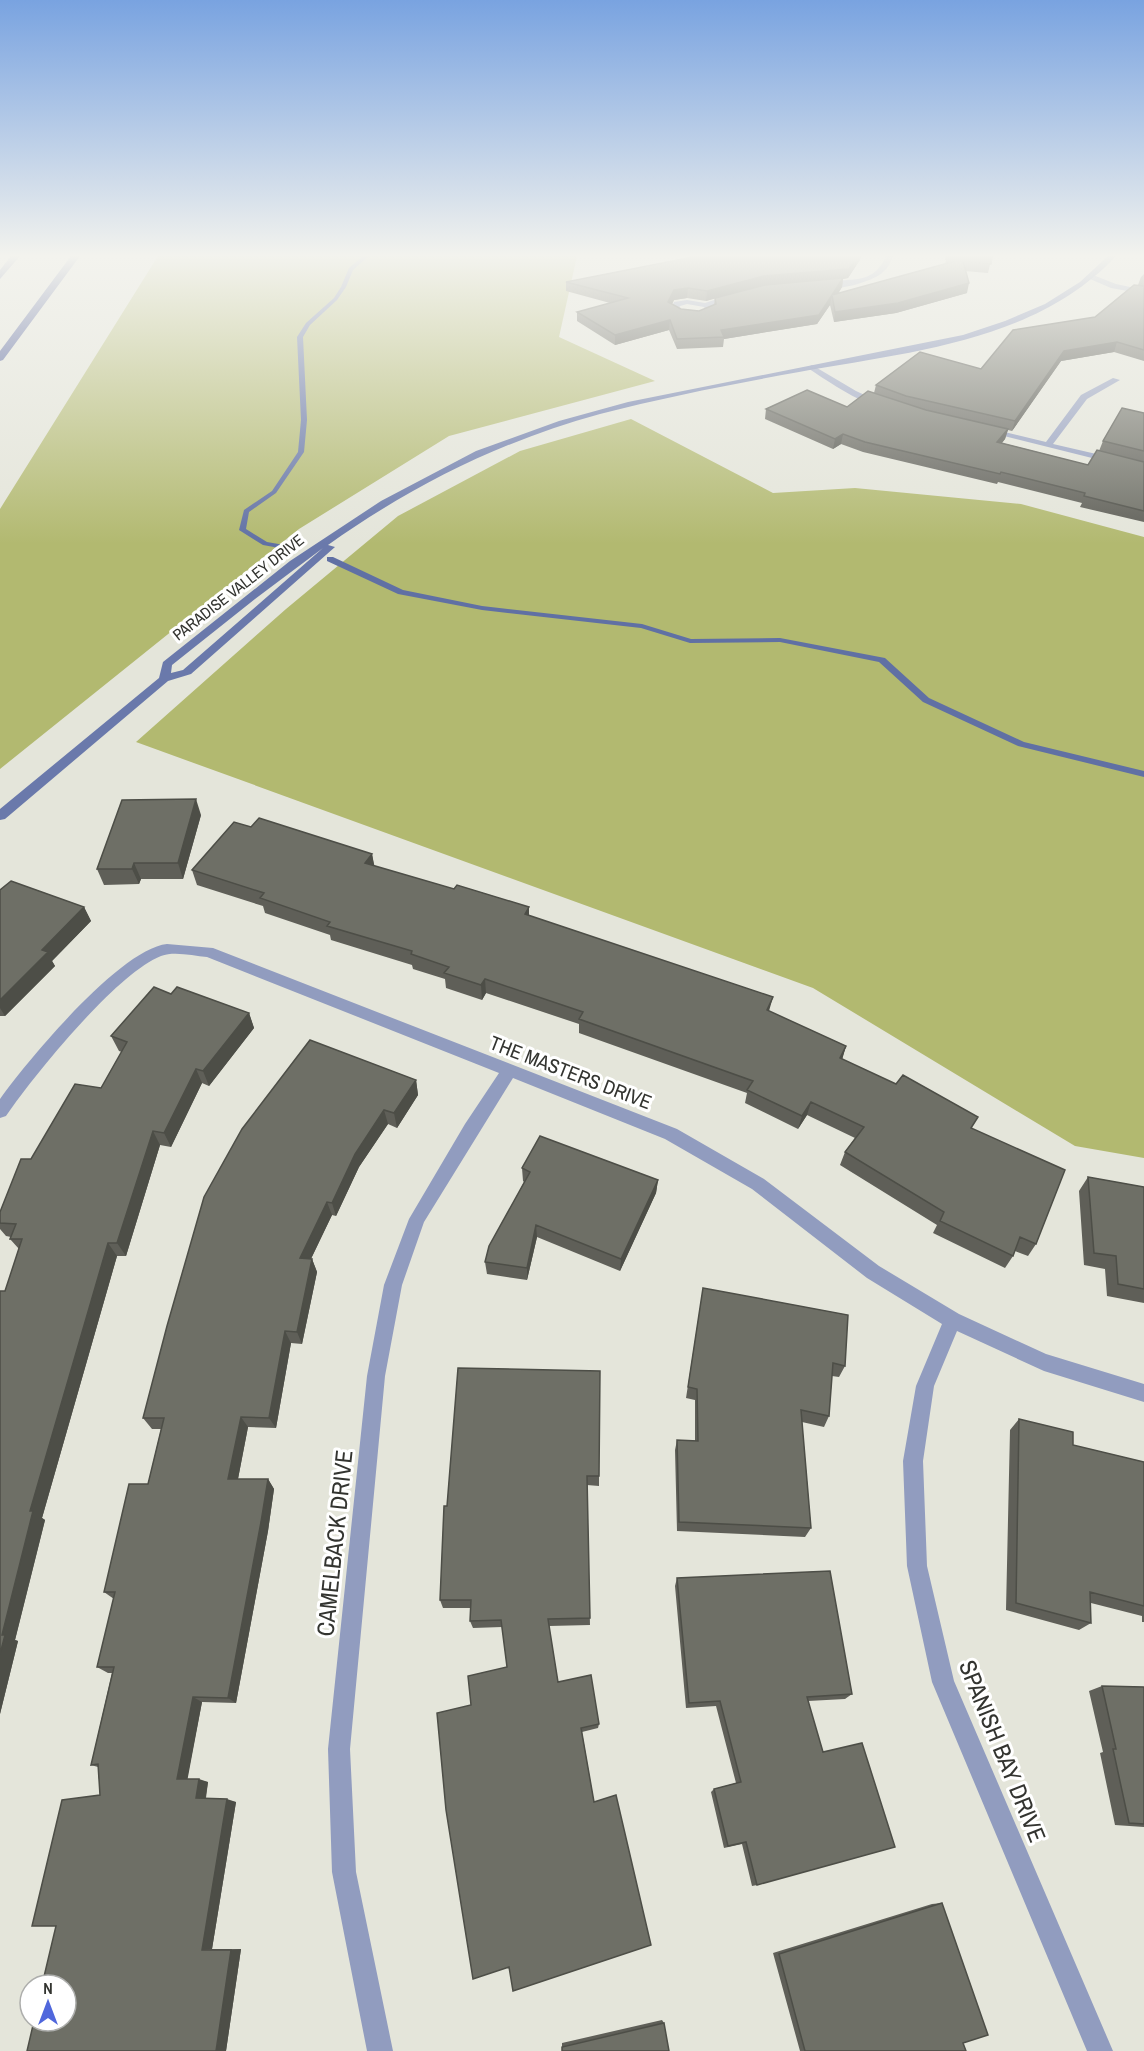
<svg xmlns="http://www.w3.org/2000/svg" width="1144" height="2051" font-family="'Archivo Narrow',sans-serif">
	<rect width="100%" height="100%" fill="#e4e5da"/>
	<path fill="#b2b970" d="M158,256H577L559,337L655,381L449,436L299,529L0,769V509Z
		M631,419L773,493L855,488L1021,504L1144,537V1158L1075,1146L813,988L136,742L286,609L398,516L520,451Z"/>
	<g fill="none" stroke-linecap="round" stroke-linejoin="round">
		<path fill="#6070a4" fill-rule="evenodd" d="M363,256H369L353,270L346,287L337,300L310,325L303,337L307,420L304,452L276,493L249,512L246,529L267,542L290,546L294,548L290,550L263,545L239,530L244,510L272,491L298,452L301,420L297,337L306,323L334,298L341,287L349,268Z
			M327,557H333L403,590L482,606L642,624L691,639L780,638L885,658L929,698L1024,742L1144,771V777L1018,746L923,702L879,662L780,642L690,643L641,628L482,610L398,594L327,561Z"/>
		<path fill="#919cbf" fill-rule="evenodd" d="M886,256H893C891,262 888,268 883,272C873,282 832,293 820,286C843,273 871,291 886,256Z
			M1093,275L1116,284L1144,290V294L1111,288L1090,279Z
			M735,293L738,297L711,306L715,310C703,321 683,321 670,311L674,302L687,300L705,303ZM687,304L704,307L706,310L693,314L678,310L680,306Z
			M812,365L856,391L884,404C871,412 822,377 809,369L808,367Z
			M1113,378L1120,380L1087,399L1053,444L1144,465V471L984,431L988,428L1046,442L1081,395Z
			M167,944L213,948L677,1129L764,1179L879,1266L959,1314L1046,1354L1144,1384V1402L1044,1371L957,1331L934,1386L923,1461L927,1566L954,1681L1113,2051H1087L932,1682L907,1566L903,1461L916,1386L942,1324L867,1278L752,1189L665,1139L513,1078L424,1222L402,1285L385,1376L350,1749L356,1872L393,2051H367L332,1872L328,1749L367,1376L384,1285L409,1219L465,1124L499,1073L207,957C193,956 175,951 161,956C116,974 35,1074 6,1116L0,1118V1099C28,1060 120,949 167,944Z"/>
		<path fill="#6a79ab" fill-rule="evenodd" d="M1108,256H1116C1036,342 908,352 799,372C732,384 665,397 600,414C501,441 411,486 328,545L335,547L191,674L168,681L5,819L0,820V809L159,678L163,662L290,561L381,501L476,451L559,421L628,402L963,335L1005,321L1045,304L1080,282ZM323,548L183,670L171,673L172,665L255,599Z"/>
		<path fill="#38488e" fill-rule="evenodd" d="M11,256H20L0,279V270Z
			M71,256H80L3,360L0,361V351Z"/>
	</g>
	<path fill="#5f5f58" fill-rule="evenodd" d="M698,256H862L848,278L843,279L842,287L838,294L945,264L947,256H992L988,273L965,271L967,293L896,313L834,322L830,305L817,324L724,339L723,347L677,349L669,330L615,345L577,321V312L610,303L566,291V282ZM687,298L706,301L715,298L714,305L699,311L681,309L672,304L674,300Z
		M1144,274V361L1114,352L1061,361L1012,431L1008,430L1005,439L1002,443L1088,465L1099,451L1103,441L1144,413V522L1080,507L1082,503L998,482L997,484L863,452L841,444L833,449L765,419L766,409L847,407L874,393L876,385L981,369L1095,317L1138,285L1141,277Z
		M201,815L183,879H141L139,884L104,885L97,869Z
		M251,827L372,854L374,866L454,889L529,907V916L769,1012L846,1046L842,1059L972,1128L1036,1244L1028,1256L1015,1251L1013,1256L1005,1268L933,1233L937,1225L840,1165L845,1152L855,1138L807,1115L798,1129L745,1103L747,1093L579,1033V1024L486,993L482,1000L446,988L445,979L413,969L412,965L331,940L330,935L265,913L263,906L197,885L192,870Z
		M0,890L84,907L91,921L52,961L55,966L5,1016H0Z
		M171,994L249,1013L254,1028L209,1086L202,1083L171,1147L160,1145L126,1256H117L42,1518L45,1520L15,1640L18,1641L0,1714L5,1291L19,1249L10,1239L11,1237L6,1236L0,1229V1212L31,1159L101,1088L122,1052L119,1051L111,1036Z
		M416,1080L418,1095L397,1128L388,1124L359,1167L336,1216L332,1215L311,1259H312L317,1272L302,1344L291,1343L276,1428L248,1427L238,1479H268L274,1489L268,1531L236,1703L202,1702L187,1779L208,1782L206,1798L236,1802L212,1949H241L226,2051L100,1795L98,1767L91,1765L112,1673H108L97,1667L114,1599L104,1592L148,1484L161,1429H152L143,1418L204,1197Z
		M522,1168L658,1180L656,1193L620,1271L537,1237L527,1280L487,1274L485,1262L524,1182L523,1181Z
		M1088,1177L1144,1187V1303L1107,1296L1105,1269L1084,1265L1079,1191Z
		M703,1288L845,1366L839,1377L832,1376L829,1416L824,1427L802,1422L811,1528L805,1537L677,1531L675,1450L677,1440L695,1441V1400L686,1398Z
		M458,1368L599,1476V1486L587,1485L590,1625L549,1626L558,1682L599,1724L598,1728L582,1732L594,1802L651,1945L471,1705L507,1667L502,1627L473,1628L470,1621V1608H443L440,1600Z
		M1019,1419L1073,1445L1144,1462V1622H1142V1616L1091,1603V1623L1079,1630L1006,1610L1010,1430Z
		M677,1578L852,1694L845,1699L808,1701L757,1885L752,1886L742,1844L724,1848L711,1792L714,1789L736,1783L716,1706L686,1708L675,1586Z
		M1102,1686L1144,1687V1827L1115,1825L1100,1753L1103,1752L1089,1691Z
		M942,1903L963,2043L966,2051H800L773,1953L932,1904Z
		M662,2020L664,2023L562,2047V2043Z"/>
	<path fill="#4d4e47" d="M857,256H860V260L848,278L843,279L842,287L833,301L832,295L762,286L706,301L707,291L764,276Z
		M969,283L967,293L896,313L834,322L835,312Z
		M688,288L687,298L674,300L668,312V302L674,290Z
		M832,295L830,305L817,324L724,339L721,330Z
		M670,320L669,330L615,345V335Z
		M1117,342L1114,352L1061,361L1012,431L1015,421L1064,351Z
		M1008,429L1005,439L994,452L997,442Z
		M843,434L841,444L833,449L835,439Z
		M196,799L201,815L183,879L178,863Z
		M372,854L375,869L365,863Z
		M134,863L141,879L139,884L132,869Z
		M84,907L91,921L52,961L55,966L5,1016L0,1008V1000L42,950Z
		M529,907V922L525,914Z
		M485,979L486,993L482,1000L481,985Z
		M773,997L769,1011L767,1010Z
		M249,1013L254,1028L209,1086L203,1071Z
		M846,1046L842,1060L840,1058Z
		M196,1069L202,1083L171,1147L164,1133Z
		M416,1080L418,1095L397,1128L394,1113Z
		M811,1102L807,1115L798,1129L802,1116Z
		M384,1110L388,1124L359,1167L336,1216L332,1203L355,1154Z
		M153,1131L160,1145L126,1256L117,1243Z
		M658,1180L656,1193L620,1271L621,1259Z
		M327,1202L332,1215L305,1271L300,1258Z
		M536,1225L537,1237L527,1280V1268Z
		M108,1243L117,1256L42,1518L45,1520L15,1640L18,1641L0,1714V1654L2,1635L30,1511Z
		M312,1259L317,1272L302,1344L297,1332Z
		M285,1331L291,1343L276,1428L269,1418Z
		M241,1417L248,1427L236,1489L228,1479Z
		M268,1479L274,1489L268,1531L236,1703L228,1698Z
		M193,1697L202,1702L187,1782L177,1779Z
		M199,1779L208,1782L205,1801L196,1798Z
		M227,1799L236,1802L212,1949L202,1950Z
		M241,1949L226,2051H216L231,1950Z"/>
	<path fill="#6e6f66" stroke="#4d4e47" stroke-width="1.5" d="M698,256H857L849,269L764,276L707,291L688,288L674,290L668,302L681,309L699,311L716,304L715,298L765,285L843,278L832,295L959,260L946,259L947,256H992L991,264L963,261L969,283L898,303L835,312L832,295L819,315L721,330L724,337L677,339L670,320L615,335L577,312L628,298L566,282Z
		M1134,285L1144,286V350L1117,342L1064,351L1015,421L906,396L876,385L920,352L981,369L1013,330L1095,317Z
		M807,390L847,407L868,391L926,410L1008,429L997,442L1088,465L1097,450L1144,462V511L1084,496L1085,493L1001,472L1000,474L865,442L843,434L835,439L766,409Z
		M1122,408L1144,413V451L1103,441Z
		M196,799L178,863H134L132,869H97L122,800Z
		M259,818L372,854L365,863L454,889L457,885L529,907L525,914L773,997L767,1010L846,1046L840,1058L896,1084L903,1075L978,1117L971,1128L1065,1170L1036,1244L1020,1237L1013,1256L940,1221L944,1212L845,1152L864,1127L811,1102L802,1116L747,1090L753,1081L579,1019L583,1012L485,979L481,985L444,973L449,967L411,954L412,951L327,926L330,922L260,898L264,893L192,870L234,822L251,827Z
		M11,881L84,907L42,950L48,952L0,1000V890Z
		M154,987L171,994L177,987L249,1013L203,1071L196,1069L164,1133L153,1131L117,1243H108L30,1511H33L2,1635H5L0,1654V1291H5L22,1239H10L16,1224L0,1223V1212L21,1159H31L75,1084L101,1088L127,1042L111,1036Z
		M310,1040L416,1080L394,1113L384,1110L355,1154L332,1203L327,1202L300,1258L312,1259L297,1332L285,1331L269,1418L241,1417L228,1479H268L261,1522L228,1698L193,1697L177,1779H199L196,1798L227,1799L202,1950H231L216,2051H27L34,2021H66V1985H42L56,1926H32L62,1800L100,1795L98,1764L91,1765L114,1667H97L115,1592H104L129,1484H148L164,1418H143L167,1326L204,1197L242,1129Z
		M540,1136L658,1180L621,1259L536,1225L527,1268L485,1262L489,1246L530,1172L522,1168Z
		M1088,1177L1144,1187V1289L1118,1284L1116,1256L1094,1253Z
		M703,1288L848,1315L845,1366L833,1363L829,1416L801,1410L811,1528L679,1522L677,1440L698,1441L697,1389L688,1387Z
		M458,1368L600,1371L599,1476H587L590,1618L548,1619L558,1682L591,1675L599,1724L581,1728L594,1802L616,1795L651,1945L513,1991L509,1967L473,1979L446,1810L437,1713L471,1705L468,1676L507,1667L501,1620L470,1621L471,1600H440L444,1506H447Z
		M1019,1419L1073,1432V1445L1144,1462V1606L1090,1592L1091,1623L1016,1603Z
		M830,1571L852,1694L807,1697L823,1752L862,1743L895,1847L757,1885L746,1842L728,1846L714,1789L741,1782L720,1701L689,1703L677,1578Z
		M1102,1686L1144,1687V1824L1129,1823L1113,1749H1116Z
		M942,1903L988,2035L963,2043L966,2051H805L779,1954Z
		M664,2023L669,2051H562V2047Z"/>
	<linearGradient id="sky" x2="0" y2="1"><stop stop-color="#79a3e0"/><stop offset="0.47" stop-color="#f3f3ee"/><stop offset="1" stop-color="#f3f3ee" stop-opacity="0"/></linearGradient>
	<rect width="1144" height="544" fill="url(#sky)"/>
	<g text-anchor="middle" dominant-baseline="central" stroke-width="6" stroke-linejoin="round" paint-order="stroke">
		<g font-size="16" fill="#333430" stroke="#fff">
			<text transform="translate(238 587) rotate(-38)">PARADISE VALLEY DRIVE</text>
		</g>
		<g font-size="20" fill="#333430" stroke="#fff">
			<text transform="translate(571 1072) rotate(21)">THE MASTERS DRIVE</text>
		</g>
		<g font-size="24" fill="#333430" stroke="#fff">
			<text transform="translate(334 1543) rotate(-84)">CAMELBACK DRIVE</text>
			<text transform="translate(1003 1751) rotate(68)">SPANISH BAY DRIVE</text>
		</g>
	</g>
	<g transform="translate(48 2003)"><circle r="28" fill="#ffffff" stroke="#adaeac" stroke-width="1.5"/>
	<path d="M0-4.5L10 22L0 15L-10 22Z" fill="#5067dc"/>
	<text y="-9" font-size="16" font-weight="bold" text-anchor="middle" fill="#333430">N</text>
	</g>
</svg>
